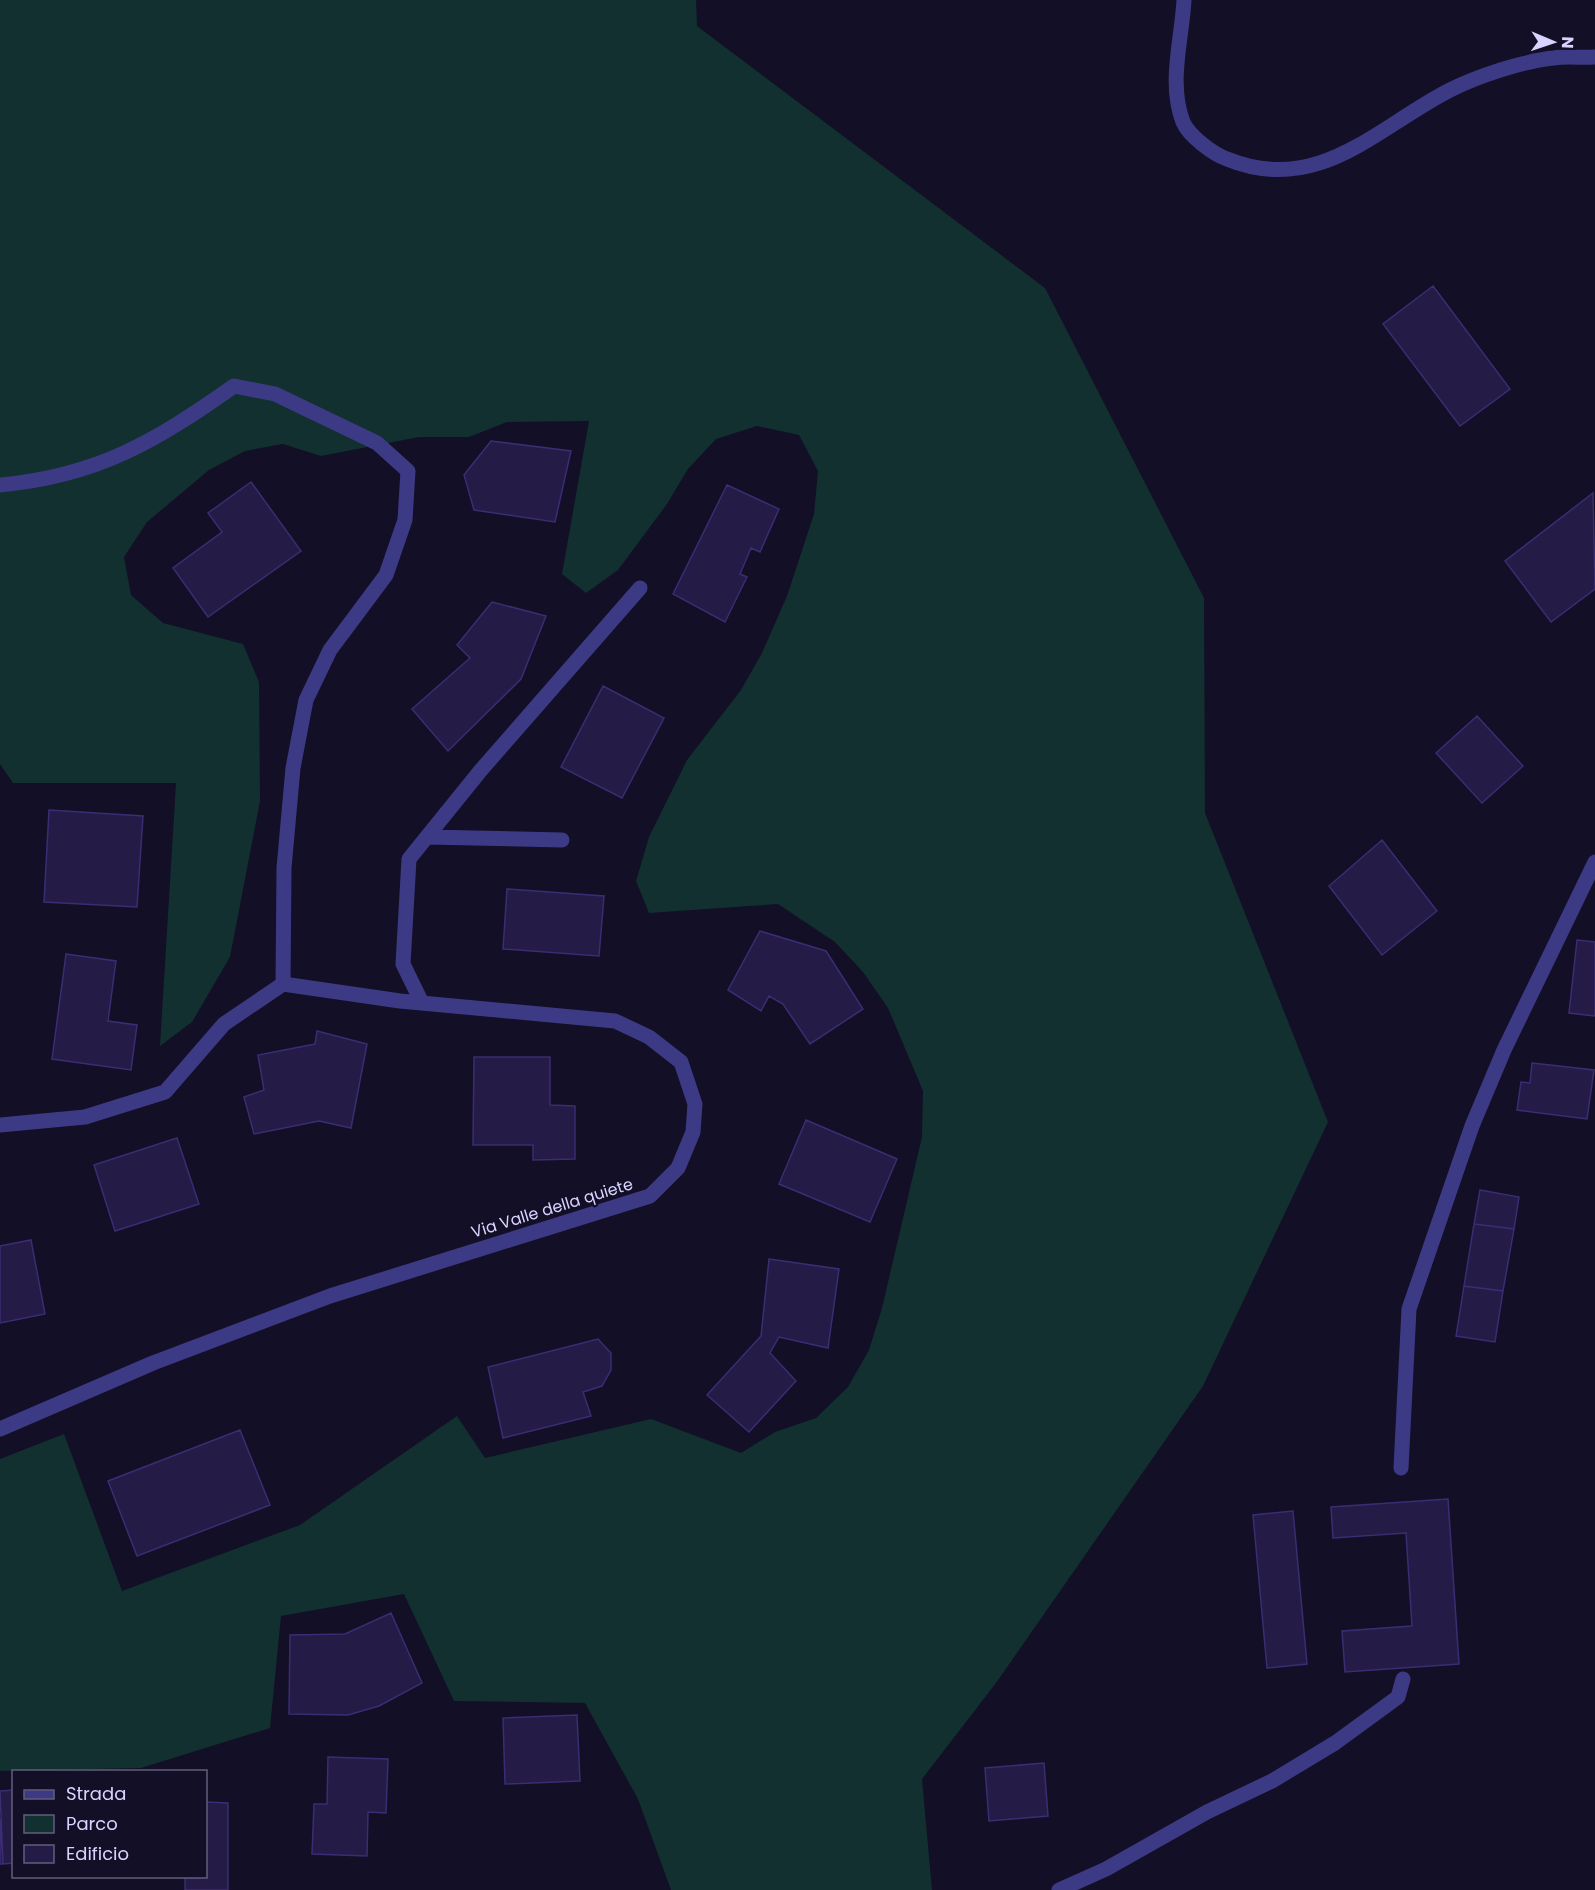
<svg xmlns="http://www.w3.org/2000/svg" width="1595" height="1890" font-family="Poppins,sans-serif">
	<rect width="100%" height="100%" fill="#130f26"/>
	<path fill="#12302f" d="M0,0H696L697,26L1045,288L1204,598L1205,813L1328,1122L1203,1386L996,1683L922,1779L932,1890H671L638,1799L585,1703L454,1701L404,1594L281,1616L270,1728L141,1768L0,1771V1459L64,1434L122,1591L300,1525L457,1416L485,1458L651,1419L741,1453L775,1432L816,1418L848,1387L869,1350L882,1308L922,1137L923,1091L888,1008L863,972L835,942L778,904L649,913L636,881L649,837L687,760L741,690L762,653L787,596L814,514L818,471L799,435L757,426L716,439L688,469L667,504L618,570L586,593L562,574L589,421L507,422L469,437H419L321,456L283,444L245,451L209,470L147,522L124,557L131,595L163,623L243,644L259,682L260,801L230,957L192,1022L160,1046L176,783H13L0,764Z"/>
	<path fill="#241b47" stroke="#3b2d73" stroke-width="1.5" d="M1433,286L1510,389L1460,426L1383,324Z
		M491,441L571,451L555,522L474,510L464,475Z
		M251,482L301,551L208,617L173,568L222,532L208,513Z
		M727,485L779,509L760,552L751,548L740,574L747,577L725,622L673,594Z
		M1593,493L1595,589L1551,622L1505,561Z
		M492,602L546,616L521,679L448,751L412,709L470,658L457,645Z
		M603,686L664,718L622,798L561,767Z
		M1477,716L1523,766L1482,803L1436,753Z
		M49,810L143,816L137,907L44,902Z
		M1382,840L1437,911L1382,955L1329,886Z
		M507,889L604,896L599,956L503,949Z
		M760,931L826,951L863,1009L810,1044L783,1004L769,996L761,1011L728,990Z
		M1577,940L1595,942V1016L1569,1013Z
		M66,954L116,961L108,1021L137,1025L131,1070L52,1059Z
		M317,1031L367,1044L351,1128L319,1121L254,1134L244,1097L264,1090L258,1055L315,1044Z
		M474,1057H550V1105L575,1106V1159L533,1160V1145H473Z
		M1532,1063L1594,1070L1587,1119L1517,1110L1521,1082L1530,1083Z
		M806,1120L897,1159L870,1222L779,1184Z
		M177,1138L199,1204L115,1231L94,1165Z
		M1480,1190L1519,1197L1514,1229L1474,1224Z
		M1474,1224L1514,1229L1503,1291L1464,1286Z
		M31,1240L45,1314L0,1323V1246Z
		M769,1259L839,1269L828,1348L779,1337L770,1353L796,1381L749,1432L707,1395L761,1336Z
		M1464,1286L1503,1291L1495,1342L1456,1336Z
		M598,1339L611,1353V1370L602,1386L583,1392L591,1416L503,1438L488,1367Z
		M240,1430L270,1505L137,1556L108,1481Z
		M1448,1499L1459,1664L1345,1672L1342,1631L1412,1626L1406,1533L1333,1538L1331,1507Z
		M1293,1511L1307,1664L1267,1668L1253,1515Z
		M391,1613L422,1683L379,1706L348,1715L289,1714L290,1635L345,1634Z
		M577,1715L580,1781L505,1784L503,1718Z
		M328,1757L388,1759L386,1813L368,1812L367,1856L312,1854L314,1804H327Z
		M1044,1763L1048,1816L989,1821L985,1768Z
		M14,1790V1863L3,1864L0,1791Z
		M206,1802L228,1803V1890H185V1876H206Z
		M0,1819L3,1864H0Z"/>
	<g fill="none" stroke-linecap="round" stroke-linejoin="round">
		<path stroke="#3d3a85" stroke-width="15" d="M1184,0C1182,39 1168,83 1183,122C1189,136 1213,154 1227,159C1318,196 1376,128 1450,90C1478,76 1523,61 1554,58C1567,56 1582,58 1595,57
			M0,485C98,476 156,441 234,386L275,394L377,443L408,471L405,520L386,575L330,650L306,700L293,768L284,868L283,984
			M427,837L562,840
			M422,1003L403,964L409,859L481,770L640,588
			M0,1125L85,1117L165,1092L224,1024L283,984L400,1001L615,1021L649,1037L681,1062L695,1104L693,1132L678,1168L650,1196L330,1296L153,1363L0,1429
			M1401,1468L1409,1309L1472,1126L1504,1050L1595,862
			M1059,1890L1106,1869L1207,1812L1272,1781L1335,1743L1398,1697L1403,1679"/>
	</g>
	<g text-anchor="middle" dominant-baseline="central" stroke-width="4.5" stroke-linejoin="round" paint-order="stroke">
		<g font-size="16" fill="#d9d4ff" stroke="#130f26">
			<text transform="translate(552 1208) rotate(-17)">Via Valle della quiete</text>
		</g>
	</g>
	<rect x="12" y="1770" width="195" height="108" fill="#130f26" stroke="#625e7d" stroke-width="1.5"/>
	<rect x="24" y="1790" width="30" height="9" fill="#3d3a85" stroke="#625e7d" stroke-width="1.5"/>
	<text x="66" y="1800" font-size="18" fill="#d9d4ff">Strada</text>
	<rect x="24" y="1815" width="30" height="18" fill="#12302f" stroke="#625e7d" stroke-width="1.5"/>
	<text x="66" y="1830" font-size="18" fill="#d9d4ff">Parco</text>
	<rect x="24" y="1845" width="30" height="18" fill="#241b47" stroke="#625e7d" stroke-width="1.5"/>
	<text x="66" y="1860" font-size="18" fill="#d9d4ff">Edificio</text>
	<g transform="translate(1553 42) rotate(92)" stroke="#130f26" stroke-width="4.5" paint-order="stroke">
	<path d="M0-4.5L10 22L0 15L-10 22Z" fill="#d9d4ff"/>
	<text y="-9" font-size="16" font-weight="bold" text-anchor="middle" fill="#d9d4ff">N</text>
	</g>
</svg>
